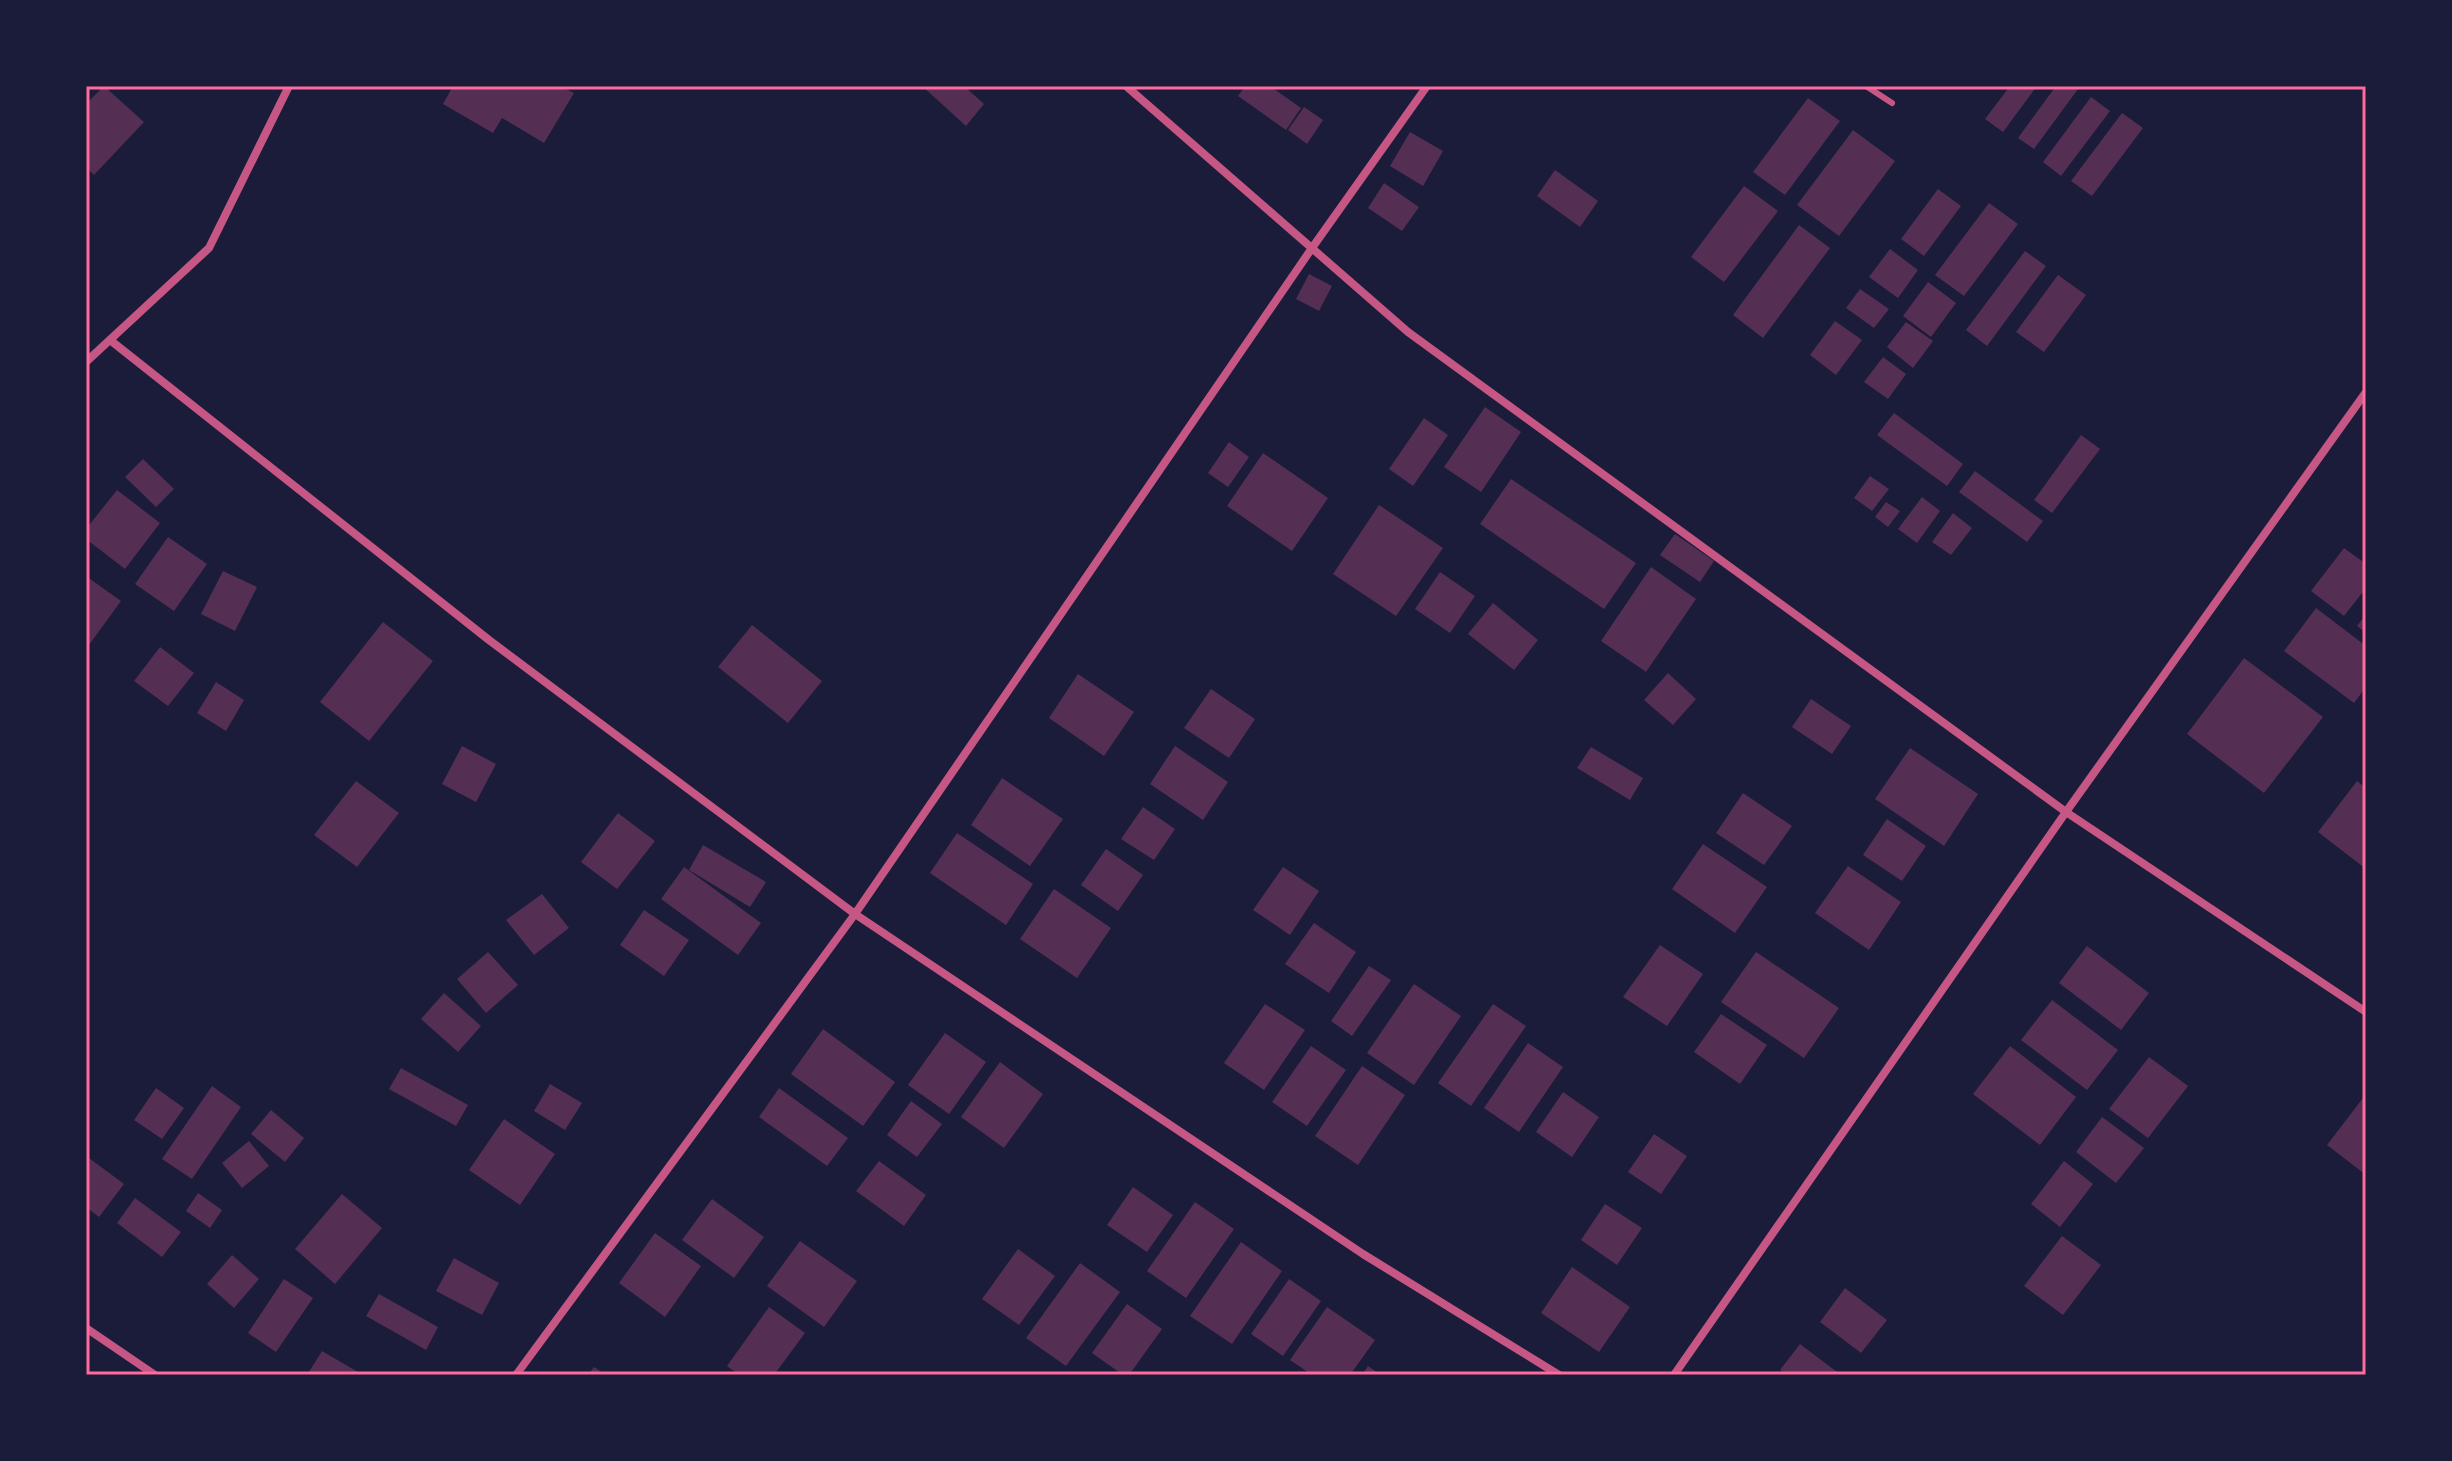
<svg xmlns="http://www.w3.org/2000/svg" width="2452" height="1461" font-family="Signika,sans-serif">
	<rect width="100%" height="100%" fill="#1b1b3a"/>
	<path fill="#542f53" d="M104,86L144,122L94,175L86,167V104Z
		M453,86H560L574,93L544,143L502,118L493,133L443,104Z
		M922,86H964L984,104L966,126Z
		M1245,86H1270L1301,108L1286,130L1238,96Z
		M2010,86H2037L2003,132L1985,119Z
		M2056,86H2075L2078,89L2034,149L2018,138Z
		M2091,97L2110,111L2061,176L2043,162Z
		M1808,98L1840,121L1785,195L1753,172Z
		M1304,107L1323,120L1307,144L1288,130Z
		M2122,113L2143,128L2092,196L2071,181Z
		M1853,130L1895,161L1839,236L1797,205Z
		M1410,132L1443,151L1423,186L1390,166Z
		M1555,170L1598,201L1580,227L1537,196Z
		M1384,183L1419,207L1402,231L1368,208Z
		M1744,186L1778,211L1724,282L1691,257Z
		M1938,189L1961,206L1924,256L1901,239Z
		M1989,203L2018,224L1964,296L1935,275Z
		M1799,225L1830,248L1763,338L1733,315Z
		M1890,249L1918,270L1898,298L1869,277Z
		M2025,251L2046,266L1987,346L1966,330Z
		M1309,274L1332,286L1319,311L1296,299Z
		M2058,275L2086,295L2044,352L2016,332Z
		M1928,282L1956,303L1931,337L1903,316Z
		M1860,289L1889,309L1874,328L1846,308Z
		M1835,321L1862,340L1836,375L1810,355Z
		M1906,322L1933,341L1913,368L1887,347Z
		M1883,357L1906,374L1888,399L1864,382Z
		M1485,407L1521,432L1481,492L1444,467Z
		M1894,413L1963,464L1947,486L1877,435Z
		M1424,418L1448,435L1413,486L1389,469Z
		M2081,435L2100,449L2052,513L2034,500Z
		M1229,442L1249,457L1228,487L1208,473Z
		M1263,453L1328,498L1292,551L1227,506Z
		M143,459L174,489L156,507L125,477Z
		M1975,471L2043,521L2027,542L1959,492Z
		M1870,476L1889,489L1872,511L1854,498Z
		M1511,479L1636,563L1604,609L1480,524Z
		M117,490L160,523L125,569L86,539V529Z
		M1922,497L1940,511L1917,543L1898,529Z
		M1886,502L1900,511L1888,527L1875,517Z
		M1379,505L1443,548L1396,616L1333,574Z
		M1953,513L1972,528L1951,555L1932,542Z
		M1675,534L1714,561L1700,582L1660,555Z
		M168,537L207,564L174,611L135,584Z
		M2344,548L2366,564V588L2344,616L2311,591Z
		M1651,567L1696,599L1646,672L1601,641Z
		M223,571L257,587L235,631L201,614Z
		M1440,572L1475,596L1450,633L1415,609Z
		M86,576L121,601L86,649Z
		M1493,603L1538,640L1514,670L1468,634Z
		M2316,608L2366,646V687L2354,703L2284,651Z
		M2366,614V633L2357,626Z
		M383,622L433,661L369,741L320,702Z
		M752,625L822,681L788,723L718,667Z
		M160,647L194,673L168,706L134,681Z
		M2244,658L2323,717L2264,793L2187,734Z
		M1668,673L1696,699L1673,725L1644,700Z
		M1078,674L1134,712L1104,756L1049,718Z
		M216,682L244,700L226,731L197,713Z
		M1211,689L1255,719L1229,758L1184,728Z
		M1811,699L1851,726L1832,754L1792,727Z
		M462,746L496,764L476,802L442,784Z
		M1175,746L1228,782L1203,820L1150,784Z
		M1591,747L1643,778L1630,800L1577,768Z
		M1910,748L1978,794L1944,846L1875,799Z
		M1002,778L1063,819L1030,866L971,825Z
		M356,781L399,813L357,867L314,835Z
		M2357,781L2366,788V869L2318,832Z
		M1743,793L1792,826L1764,865L1716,833Z
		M1143,807L1175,829L1154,860L1121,839Z
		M618,813L655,841L617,889L581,862Z
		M1887,819L1926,846L1902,881L1863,855Z
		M957,833L1033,884L1006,925L930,873Z
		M1703,844L1767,887L1735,933L1672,889Z
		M703,845L766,882L750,907L689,870Z
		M1106,849L1143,875L1118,911L1081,885Z
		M1848,866L1901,902L1869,950L1815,913Z
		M684,867L761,923L738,955L661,899Z
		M1283,867L1319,891L1290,935L1253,910Z
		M1054,889L1111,928L1077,978L1020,939Z
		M542,894L569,928L534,955L506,920Z
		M644,910L689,940L664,976L620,945Z
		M1314,923L1356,952L1329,993L1285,964Z
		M1660,945L1703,974L1667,1026L1623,997Z
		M2087,946L2149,993L2121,1030L2059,983Z
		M488,952L518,985L486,1013L457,979Z
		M1756,952L1839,1008L1804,1058L1721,1002Z
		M1369,966L1391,980L1352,1036L1331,1021Z
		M1414,984L1461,1016L1414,1085L1367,1053Z
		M444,993L481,1026L458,1052L421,1019Z
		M2052,1000L2118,1050L2087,1090L2021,1040Z
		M1265,1004L1305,1030L1264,1090L1224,1063Z
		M1493,1004L1526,1026L1471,1106L1438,1083Z
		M1721,1014L1767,1045L1740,1084L1694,1052Z
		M823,1029L895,1082L863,1126L791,1074Z
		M945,1033L986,1062L949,1114L908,1085Z
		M1528,1043L1563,1067L1519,1132L1484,1108Z
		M1311,1046L1346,1070L1307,1126L1272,1102Z
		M2010,1046L2076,1097L2040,1145L1973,1094Z
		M2149,1057L2188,1086L2148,1138L2109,1109Z
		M1000,1062L1043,1094L1004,1148L961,1117Z
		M1362,1066L1405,1095L1358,1165L1315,1136Z
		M401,1068L468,1105L456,1126L389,1089Z
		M550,1084L582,1103L565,1130L534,1111Z
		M212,1086L241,1107L192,1179L162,1159Z
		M156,1088L184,1108L162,1139L134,1120Z
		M779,1088L848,1138L827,1166L759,1117Z
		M1563,1092L1599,1117L1572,1157L1536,1132Z
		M2366,1094V1175L2327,1145Z
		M911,1101L942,1124L917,1157L887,1135Z
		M271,1110L304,1138L285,1162L251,1134Z
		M2102,1117L2144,1148L2116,1183L2076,1152Z
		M504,1119L555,1154L520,1205L469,1170Z
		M1654,1134L1687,1156L1661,1194L1628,1172Z
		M249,1141L269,1166L242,1188L222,1163Z
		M89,1158L124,1184L99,1217L86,1207V1161Z
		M879,1161L926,1195L904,1226L856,1191Z
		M2064,1161L2093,1184L2060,1227L2031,1204Z
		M1133,1187L1173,1215L1147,1252L1107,1225Z
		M198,1193L222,1210L210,1228L186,1211Z
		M342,1194L382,1228L335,1284L295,1249Z
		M135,1198L181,1232L162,1257L117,1223Z
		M712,1199L764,1237L734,1278L682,1240Z
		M1195,1202L1234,1229L1186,1298L1147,1271Z
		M1605,1204L1642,1228L1617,1265L1581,1240Z
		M655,1233L701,1266L665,1317L619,1283Z
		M2062,1236L2101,1265L2063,1315L2024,1286Z
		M800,1241L857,1281L824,1327L767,1286Z
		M1241,1242L1282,1271L1232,1344L1190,1316Z
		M1018,1249L1055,1276L1019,1325L982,1299Z
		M232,1255L259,1279L234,1308L207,1284Z
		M454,1258L499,1283L482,1315L436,1291Z
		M1080,1263L1120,1292L1066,1366L1026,1338Z
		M1572,1267L1630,1307L1599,1352L1541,1313Z
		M284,1279L313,1298L276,1352L248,1333Z
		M1289,1279L1321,1301L1283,1356L1251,1334Z
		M1845,1288L1887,1320L1861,1353L1820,1322Z
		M379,1294L438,1327L426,1350L366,1316Z
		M1127,1304L1162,1329L1129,1375H1123L1092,1353Z
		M769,1307L805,1333L774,1375H739L727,1366Z
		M1327,1307L1375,1340L1350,1375H1312L1290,1360Z
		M1800,1344L1841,1375H1787L1780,1370Z
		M322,1351L363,1375H307Z
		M1368,1366L1381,1375H1362Z
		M594,1367L606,1375H588Z"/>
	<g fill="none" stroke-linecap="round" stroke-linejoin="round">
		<path stroke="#c65784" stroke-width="6" d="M1866,86L1892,103"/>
		<path stroke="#c65784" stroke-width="8" d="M1126,86L1408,332L2066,812L2366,1012
			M110,340L489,640L855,914L1363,1254L1559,1375
			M86,362L209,248L289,86
			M86,1328L155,1375
			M516,1375L855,914L1312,248L1427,86
			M1674,1375L2066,812L2366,392"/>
	</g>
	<rect width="2452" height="1461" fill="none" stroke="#1b1b3a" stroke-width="176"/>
	<rect x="88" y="88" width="2276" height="1285" fill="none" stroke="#ff6b9d" stroke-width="3"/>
</svg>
